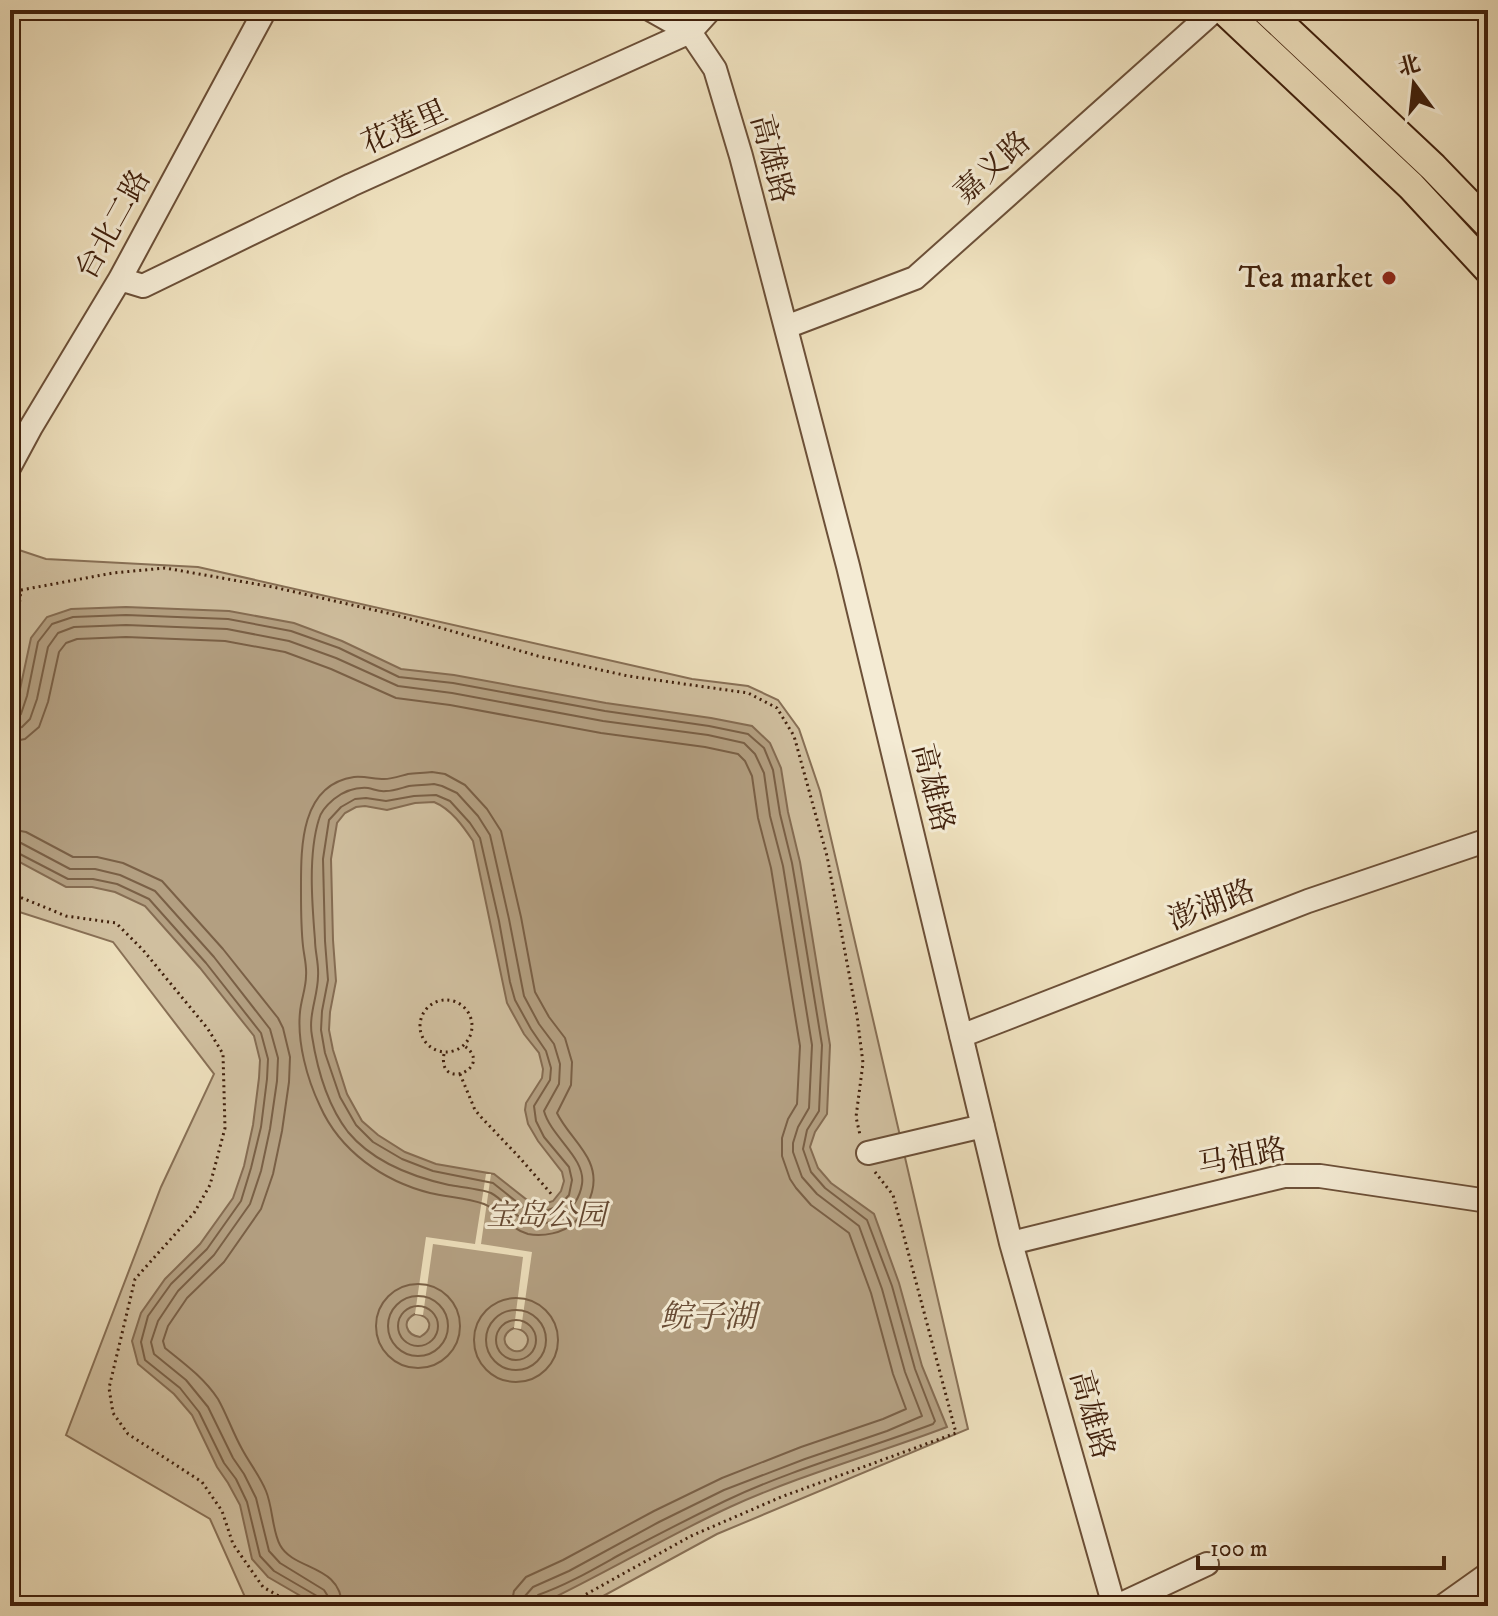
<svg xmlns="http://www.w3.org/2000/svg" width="1498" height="1616" font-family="'IM FELL DW Pica','Noto Serif SC',serif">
	<rect width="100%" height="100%" fill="#eee0bd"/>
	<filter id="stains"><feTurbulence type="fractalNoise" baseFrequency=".0025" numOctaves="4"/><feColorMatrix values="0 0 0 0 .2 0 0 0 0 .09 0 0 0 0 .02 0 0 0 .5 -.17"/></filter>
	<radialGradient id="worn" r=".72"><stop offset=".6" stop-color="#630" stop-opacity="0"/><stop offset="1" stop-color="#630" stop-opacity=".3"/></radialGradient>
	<path fill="#d0bf9f" stroke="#887056" stroke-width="2" d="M10,547L46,559L198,567L692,679L748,686L778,700L799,729L820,791L968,1429L717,1534L585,1606H241L245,1597L210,1519L66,1435L161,1187L214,1074L113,942L10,909Z"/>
	<path fill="#b39f81" stroke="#856c52" stroke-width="2" fill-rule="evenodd" d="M126,607L229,611L294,623L342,641L401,669L454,675L606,703L711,718L752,726L770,743L781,768L788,812L800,862L830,1045L827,1114L815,1132L810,1147L818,1168L831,1183L874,1214L899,1283L922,1366L947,1427C876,1454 800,1475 730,1507C667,1536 608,1572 545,1602L524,1606H318L268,1577L252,1559L240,1505L228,1483L217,1467L192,1415L174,1394L138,1364L132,1341L141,1313L165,1279L200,1244L233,1198L244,1166L253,1125L259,1078L260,1060L254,1036L200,968L145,906L115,892L92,887H66L10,857V722L19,694L31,638L47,617L71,609ZM434,802C451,809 463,826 473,841L507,1003L524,1034L539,1053L543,1069L542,1078L526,1103L525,1110L528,1124L538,1141L562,1172L564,1181L561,1191L553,1201L539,1206L531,1203L494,1174L436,1164L405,1152L378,1135L362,1121L347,1094L333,1050L329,1030L330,1012L336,981L333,940L331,859L337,823L345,813L356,807L365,806L387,810L415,803ZM415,1314C432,1316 434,1329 420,1337C406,1335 401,1321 415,1314ZM514,1328C523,1329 532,1336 526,1346C516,1362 491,1338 514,1328Z"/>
	<path fill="#eee0bd" d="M486,1174H491L481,1244L532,1252L521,1329L514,1328L523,1257L433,1244L423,1315L415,1314L426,1237L475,1244Z"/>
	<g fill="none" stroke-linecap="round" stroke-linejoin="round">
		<path stroke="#7a6046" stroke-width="2" d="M10,719H16L21,714L27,696L38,642L52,624L73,617L126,615L228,619L291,631L339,648L399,677L453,683L605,711L709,726L748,734L764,748L773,770L780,814L792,863L798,898L822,1045L819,1111L807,1130L803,1149L811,1172L825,1188L867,1220L892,1286L915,1369L935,1421L933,1424C864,1450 792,1469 725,1501C690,1518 655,1536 621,1554C594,1569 567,1585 538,1595L534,1600L533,1606
			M10,730L22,727L30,719L37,699L48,647L58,633L74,627L126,625L227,629L289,641L336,658L398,686L452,693L603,721L708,735L744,743L755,754L764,773L770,816L783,866L812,1045L809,1108L798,1127L793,1143V1152L802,1177L817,1194L859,1226L882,1289L905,1372L922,1416L887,1431L805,1459L724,1490L659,1522L569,1571L533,1587L525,1596L523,1606
			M10,742L25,739L39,727L48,702L59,652L66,643L77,639L126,637L225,641L285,652L331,669L396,698L450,705L601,733L705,747L738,754L745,761L752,776L758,818L771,868L800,1046L797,1104L788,1119L782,1138V1156L790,1179L796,1188L811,1205L849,1233L871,1293L893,1374L906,1409L883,1419L801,1447L722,1478L654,1511L563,1560L526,1577L514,1591L511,1606
			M432,772L445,774L465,785L487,809L501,831L521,917L535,992L549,1017L565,1038L572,1062L571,1085L557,1113C570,1140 601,1158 592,1192C589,1204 583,1214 574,1223C563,1233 543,1237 528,1234C509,1229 500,1210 484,1204C467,1198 447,1197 430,1193C383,1181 340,1151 320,1106C307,1079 297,1042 300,1012C301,1000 306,988 306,976C307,966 304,956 303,946C301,928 301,910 301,892C301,850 299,785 354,777C365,776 374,779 384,779C392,779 400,776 408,774C416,773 424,773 432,772Z
			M434,784L442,786L457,793L478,816L490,835L509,919L524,996L539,1024L554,1044L560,1064L559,1084L544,1111C551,1137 586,1158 582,1184C578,1211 550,1232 524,1220C511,1213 503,1199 491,1193C482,1189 459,1187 449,1185C413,1177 372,1161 348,1132C328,1106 317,1068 312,1036C308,1015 318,996 318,976C319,964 315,952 315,940C312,903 308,854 319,819C321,811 328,804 334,799C343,792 355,787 368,788C374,789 379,792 386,791C394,791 401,788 409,786C417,785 426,785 434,784Z
			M436,795L450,801L470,823L480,838L499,921L510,982L515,1000L531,1029L546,1051L551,1068L550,1080L534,1106L536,1121L544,1137L569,1167L572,1180L569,1195L559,1206L540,1213L527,1210L493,1183L433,1171L402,1159L373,1142L356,1125L340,1097L325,1053L321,1030L322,1011L328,980L325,941L323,859L329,820L341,807L355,799L366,798L386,801L414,796Z
			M10,829L26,832L73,857H97L123,863L162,881L223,949L278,1018L283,1028L290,1057L289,1082L282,1131L273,1174L261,1209L224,1262L187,1298L168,1326L163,1341L165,1348C185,1364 204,1378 218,1399C227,1415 233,1433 242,1449C250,1464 260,1476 266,1491C273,1508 272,1530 280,1545C294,1571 341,1564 342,1606
			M10,841L21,843L70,869H95L120,875L155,891L214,957L270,1029L278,1058L277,1081L270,1129L261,1171L250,1204L214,1255L178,1291L158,1321L151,1342L154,1354L186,1380L208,1407L233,1458L244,1474L256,1498L269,1551L280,1563L324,1590L329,1598L330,1606
			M10,851L16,852L68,879H93L117,884L149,899L206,963L261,1033L268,1059L267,1079L261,1127L251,1168L241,1201L207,1249L171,1284L148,1316L141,1342L145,1360L180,1388L199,1412L224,1463L236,1479L247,1502L260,1556L274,1571L317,1596L320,1601V1606
			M376 1326a42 42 0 1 1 84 0a42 42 0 1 1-84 0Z
			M388 1326a30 30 0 1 1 60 0a30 30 0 1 1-60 0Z
			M474 1340a42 42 0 1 1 84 0a42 42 0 1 1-84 0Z
			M398 1326a20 20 0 1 1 40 0a20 20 0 1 1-40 0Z
			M486 1340a30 30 0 1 1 60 0a30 30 0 1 1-60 0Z
			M496 1340a20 20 0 1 1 40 0a20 20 0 1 1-40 0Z"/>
		<defs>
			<path id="minor" d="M651,10L690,32L715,69L741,156L848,566L1011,1243L1114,1606
				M120,279L143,286L351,185L690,32L710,10
				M786,327L915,278L1215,10
				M10,466L31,427L120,279L265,10
				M961,1036L1308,901L1488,840
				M868,1153L983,1126
				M1011,1243L1284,1176H1320L1488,1201
				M1117,1606L1207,1564
				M1443,1606L1488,1574"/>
			<path id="major" d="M1224,10L1411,186L1488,269
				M1266,10L1433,167L1488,224"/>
		</defs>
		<use href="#minor" stroke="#6c5038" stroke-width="26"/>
		<use href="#major" stroke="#40200c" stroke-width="32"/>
		<path stroke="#40200c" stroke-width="3" stroke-dasharray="2 4" stroke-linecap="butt" d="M10,585L21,590L113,573L165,568L273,587L396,615L538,656L628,676L748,693L777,708L794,736L827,856L857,1016L863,1063L856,1117L860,1135
			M10,649L17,623L21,590
			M10,893L66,916L116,923L143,950L208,1029L223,1054L225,1128L210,1185L194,1213L135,1279L109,1388L113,1413L128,1434L202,1482L222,1511L233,1544L263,1587L296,1606
			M420 1026a26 26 0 1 1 52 0a26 26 0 1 1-52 0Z
			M444,1054C437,1093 497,1067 463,1045
			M460,1074L475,1110L481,1117L520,1158L553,1196
			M565,1606L691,1536L781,1497L956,1433L893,1195L875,1172"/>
		<use href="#minor" stroke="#f4ebd4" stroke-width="22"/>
		<use href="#major" stroke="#eee0bd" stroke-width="28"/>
	</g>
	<circle fill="#8f2418" stroke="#f4ebd4" stroke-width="3" cx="1389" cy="278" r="8"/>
	<g text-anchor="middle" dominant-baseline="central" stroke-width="6" stroke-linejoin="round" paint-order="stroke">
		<g font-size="30" fill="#40200c" stroke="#f4ebd4">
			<text transform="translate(405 128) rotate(-24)">花莲里</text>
			<text transform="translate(771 159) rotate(75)">高雄路</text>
			<text transform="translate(993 168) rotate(-42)">嘉义路</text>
			<text transform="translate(114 225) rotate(-61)">台北二路</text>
			<text transform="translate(932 788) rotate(76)">高雄路</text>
			<text transform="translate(1212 906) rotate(-21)">澎湖路</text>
			<text transform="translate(1242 1158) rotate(-11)">马祖路</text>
			<text transform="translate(1091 1415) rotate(74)">高雄路</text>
		</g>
		<g font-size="30" fill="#40200c" stroke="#f4ebd4" text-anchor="end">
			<text x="1373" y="278">Tea market</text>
		</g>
		<g font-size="30" font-style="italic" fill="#644831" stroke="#f4ebd4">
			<text x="546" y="1216">宝岛公园</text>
		</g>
		<g font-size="32" font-style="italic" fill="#684c35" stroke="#f4ebd4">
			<text x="708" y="1318">鲩子湖</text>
		</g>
	</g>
	<rect width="1498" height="1616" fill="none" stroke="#eee0bd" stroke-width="40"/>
	<rect x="12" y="12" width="1474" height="1592" fill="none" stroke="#40200c" stroke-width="4"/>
	<rect x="20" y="20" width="1458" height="1576" fill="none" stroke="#40200c" stroke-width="2"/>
	<g transform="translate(1414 84) rotate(345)" stroke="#f4ebd4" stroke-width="6" paint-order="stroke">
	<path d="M0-6L14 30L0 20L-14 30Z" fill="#40200c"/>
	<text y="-12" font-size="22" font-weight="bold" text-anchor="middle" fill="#40200c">北</text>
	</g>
	<path d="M1198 1556v12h246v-12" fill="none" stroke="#40200c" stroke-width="4"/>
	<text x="1210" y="1556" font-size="24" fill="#40200c" stroke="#f4ebd4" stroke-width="6" paint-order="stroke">100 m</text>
	<rect width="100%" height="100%" filter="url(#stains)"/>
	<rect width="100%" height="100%" fill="url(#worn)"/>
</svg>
